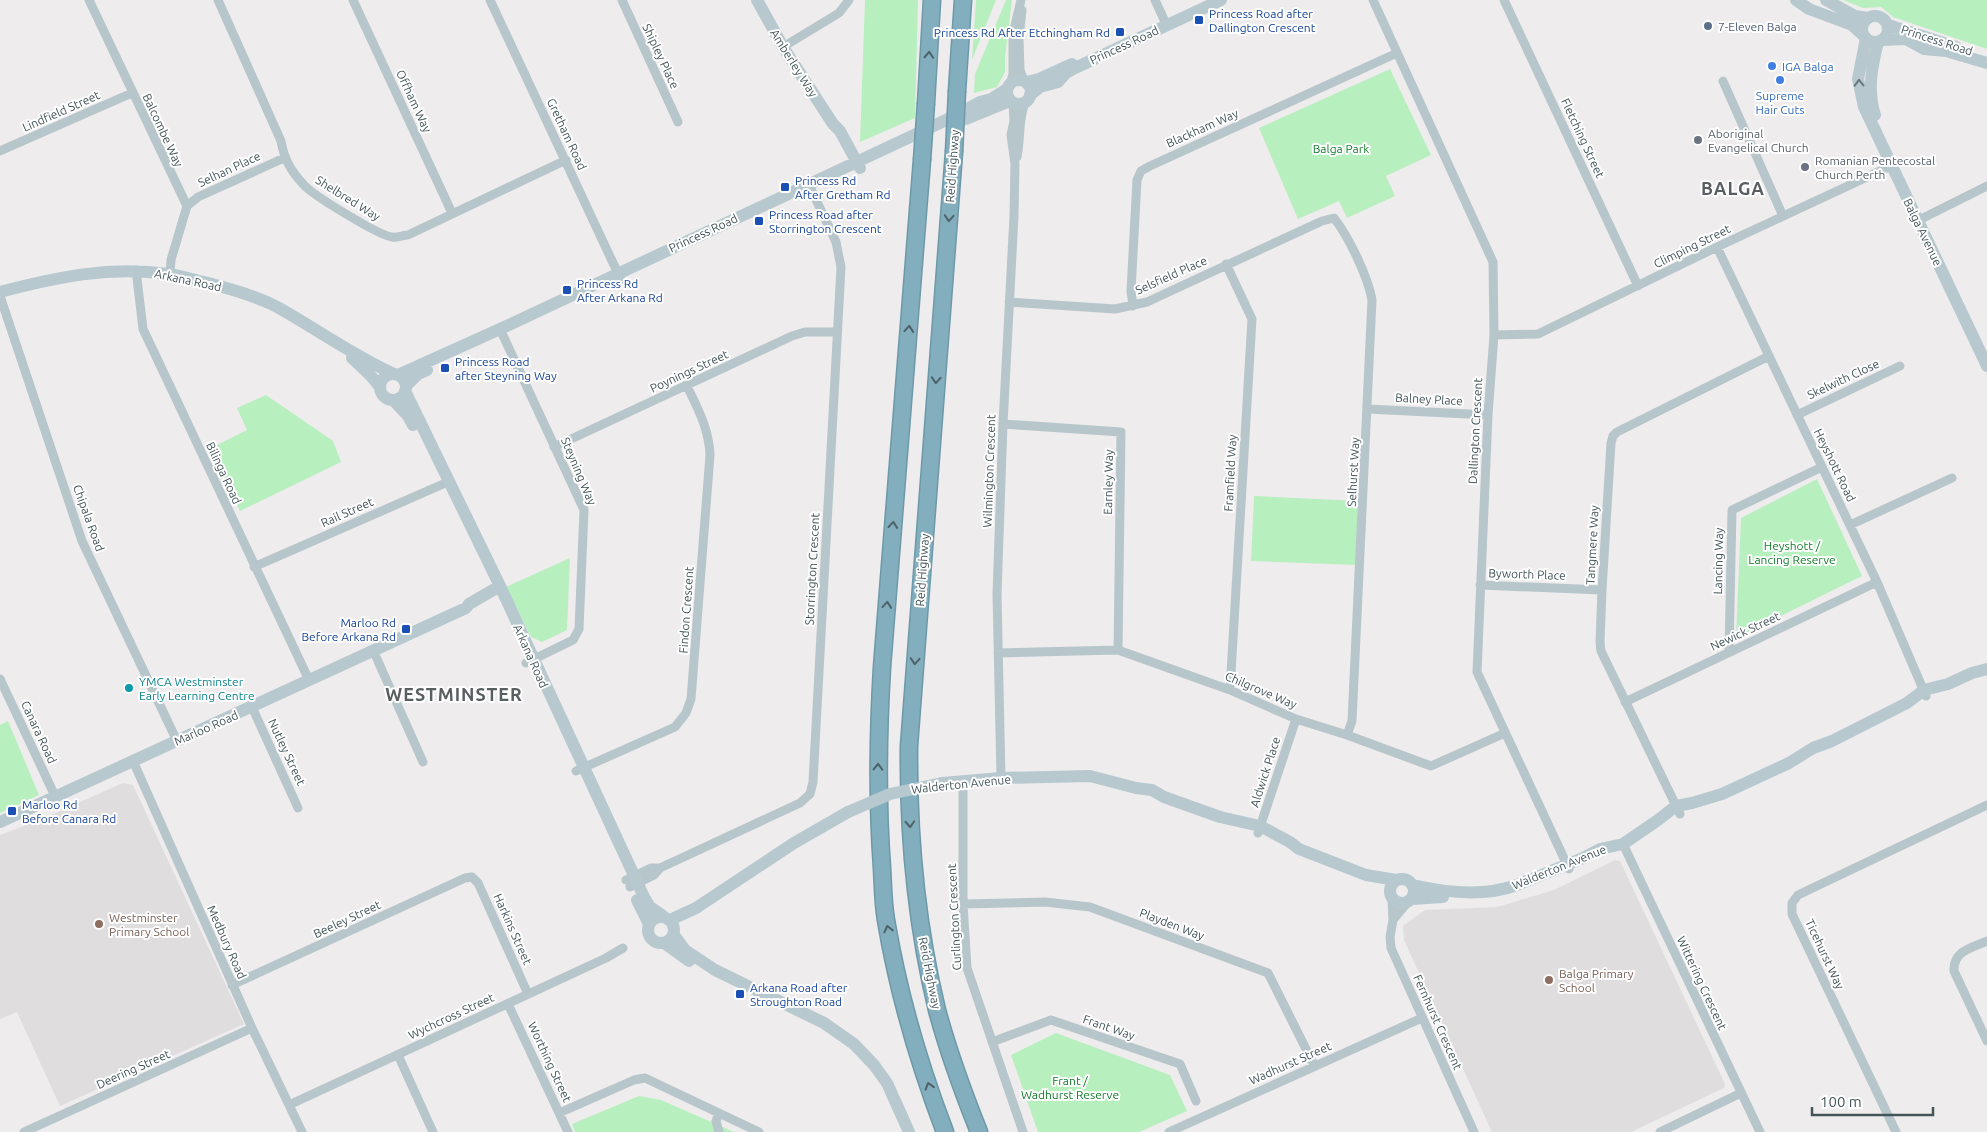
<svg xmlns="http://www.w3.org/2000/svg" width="1987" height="1132" font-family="Ubuntu,sans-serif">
	<rect width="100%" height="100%" fill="#efeced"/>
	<path fill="#e0dddf" d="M123,783L133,785L244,1024L60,1106L17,1012L0,1019V835L42,819Z
		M1615,860L1620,861L1725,1084L1724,1088L1631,1132H1492L1404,940L1403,926L1425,910L1497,907L1554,890Z"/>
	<path fill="#b8efbf" d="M865,0H918L915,118L860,142Z
		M976,0H996L972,60Z
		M1006,0H1012L1005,57V72L997,87L974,93L975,74Z
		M1843,0H1987V49L1893,17L1881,7L1863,8Z
		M1390,69L1431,155L1386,176L1395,196L1347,218L1339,201L1298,219L1259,128Z
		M266,395L333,441L341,462L240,511L211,448L247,430L237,408Z
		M1817,479L1862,576L1736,638L1741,518Z
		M1254,496L1359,501L1356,565L1251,561Z
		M570,558L567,630L542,642L531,637L506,587Z
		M8,721L39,795L0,813V725Z
		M1056,1033L1170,1075L1187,1111L1139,1132H1038L1011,1055Z
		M639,1096L661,1100L734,1132H575L572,1124Z"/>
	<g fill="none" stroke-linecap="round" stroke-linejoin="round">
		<defs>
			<path id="highway" d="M957,91L963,0
				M926,103L932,0
				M954,152L909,746C908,835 916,923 937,1010C948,1051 963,1092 979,1132
				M922,160L882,667C878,734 877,800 882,868C883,885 883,903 886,920C898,992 919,1064 945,1132"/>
		</defs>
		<use href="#highway" stroke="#6d99a9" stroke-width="19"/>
		<path stroke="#b7c6ca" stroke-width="9" d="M89,0L187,206L171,260L170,274
			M218,0L281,141C284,159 291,171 303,184C312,195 380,236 392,237C397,238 403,235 408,235L566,160
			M353,0L452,213
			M490,0L621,280
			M622,0L678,122
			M1155,0L1167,26
			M1373,0L1493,262L1494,335L1488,415L1477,672L1569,869
			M1504,0L1638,286
			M1022,10L1019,39L1020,70L1024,81
			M783,47L839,13L849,0
			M1723,81L1783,216
			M1010,84L1013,74V34L1021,0
			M0,151L132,93
			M1017,157C1021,138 1018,120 1025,102
			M187,206L198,197L284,158
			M1917,221L1987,186
			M1717,247L1877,582L1926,696
			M1226,264L1252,319L1230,690
			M136,270L143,329L309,680
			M0,296L82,541L177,741
			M1009,302L1115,309L1147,302L1322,221L1334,218C1349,237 1368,277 1372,300L1352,721L1347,735
			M1133,306L1131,291L1137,180L1141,171L1150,166L1397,53
			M500,329L584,510L579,629L573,640L526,663
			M1494,335L1538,334L1717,247L1895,164
			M1368,409L1488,415
			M1797,415L1900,366
			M1003,424L1121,432L1118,650
			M554,447L792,336L805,332H837
			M1850,525L1952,478
			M254,567L450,481
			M1480,585L1602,590
			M373,650L423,762
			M1729,652L1732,510L1822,467
			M998,653L1118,650L1230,690L1296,719L1347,735L1431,766L1505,733
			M0,679L55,796
			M1625,702L1877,582
			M252,707L298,808
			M133,761L252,1028L302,1132
			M576,771L675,727L686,713L691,699L710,455C709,429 698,409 687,386
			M1001,778L997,594L1003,424L1014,216L1015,164L1011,135L1014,121L1013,103
			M963,781V904L967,968L1023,1132
			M1680,814L1601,651L1600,642L1602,590L1611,443L1613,436L1617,432L1769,356
			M1258,833L1296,719
			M1623,844L1760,1132
			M626,880L651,868H660
			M630,887L654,875L660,868L800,803L810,794L813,782L841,267L836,242L809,185
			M1392,899L1393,920L1390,937L1391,948L1474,1132
			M963,904L1045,902L1090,907L1268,973L1314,1065
			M1393,920L1407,903
			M1987,941C1971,948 1953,951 1954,971L1987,1041
			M232,985L465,878L472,877L478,883L528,994
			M508,1004L568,1132
			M992,1042L1051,1020L1180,1064L1196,1101
			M398,1055L433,1132
			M289,1105L606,958L623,948
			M559,1113L634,1080L645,1078L759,1132
			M24,1132L252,1028
			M719,1132L716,1121L719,1113
			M1169,1132L1422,1018
			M1660,1132L1741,1093
			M1896,1132L1792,914V903L1798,895L1987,805"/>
		<path stroke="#b7c9cf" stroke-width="12" d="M757,0L783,47L833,124L840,131L860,168
			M1796,0L1809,9L1852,25L1863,35
			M1826,0L1855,16L1867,18
			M1862 29a13 13 0 1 1 26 0a13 13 0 1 1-26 0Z
			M1888,25L1956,47
			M1866,38L1858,79L1864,107L1987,366
			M1882,40L1906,39L1924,49L1946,51L1987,63
			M1007 92a12 12 0 1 1 24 0a12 12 0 1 1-24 0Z
			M1026,82L1039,79L1072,64
			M1030,95L1040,87L1058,82L1066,73L1073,69L1221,0
			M1875,115C1867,90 1872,66 1878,42
			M966,119L1010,101
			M0,292C57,277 108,266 168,274C183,276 197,281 212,284C233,290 260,297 279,308C318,330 354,356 394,374
			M352,358L371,376L380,387
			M380 387a13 13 0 1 1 26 0a13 13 0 1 1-26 0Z
			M398,375L500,329L944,121L980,102L991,99L1007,89
			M406,386L418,374L427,370
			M405,391L500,586L644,897L650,907L663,916
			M393,400L408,416L413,425
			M942,783L1001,778L1090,776L1136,788L1152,790L1164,797L1220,817L1260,826L1290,842L1299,849L1366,875L1396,880
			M0,822L466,608L469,604L500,586
			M1390 891a12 12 0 1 1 24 0a12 12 0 1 1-24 0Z
			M1413,885C1447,893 1484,897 1517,885L1583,858L1600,849L1623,844L1658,820L1676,806L1692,803L1722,794L1789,763L1813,748L1832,741L1907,703L1924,690L1948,684L1972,673L1987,669
			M1412,899L1443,897
			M637,900L649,924
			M648 930a13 13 0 1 1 26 0a13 13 0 1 1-26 0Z
			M670,920L696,908L794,843L848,812
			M674,935L685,950L715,970L824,1023L854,1044L874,1065L887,1083L909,1132
			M664,943L689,961"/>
		<use href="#highway" stroke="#82aebd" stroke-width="16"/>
		<defs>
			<path id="highway-bridge" d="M954,152L957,91
				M922,160L926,103"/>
		</defs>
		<use href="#highway-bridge" stroke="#6d99a9" stroke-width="19" stroke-linecap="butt"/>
		<path stroke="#b7c9cf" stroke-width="12" d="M848,812L890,794L942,783"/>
		<use href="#highway-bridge" stroke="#82aebd" stroke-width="16"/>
	</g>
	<defs><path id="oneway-chevron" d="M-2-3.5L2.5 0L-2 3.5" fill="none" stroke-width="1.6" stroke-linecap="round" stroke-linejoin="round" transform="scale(1.25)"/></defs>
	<g stroke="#4d6269">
		<use href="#oneway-chevron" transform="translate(929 55) rotate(-87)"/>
		<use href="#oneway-chevron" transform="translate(949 218) rotate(94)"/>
		<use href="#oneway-chevron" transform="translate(909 329) rotate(-85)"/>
		<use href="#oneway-chevron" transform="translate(936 380) rotate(94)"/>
		<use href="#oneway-chevron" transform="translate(893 525) rotate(-85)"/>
		<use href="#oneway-chevron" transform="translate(887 605) rotate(-85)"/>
		<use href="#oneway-chevron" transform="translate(915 661) rotate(94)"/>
		<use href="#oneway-chevron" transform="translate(878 767) rotate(-89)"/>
		<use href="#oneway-chevron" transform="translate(910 824) rotate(87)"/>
		<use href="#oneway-chevron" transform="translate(888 929) rotate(-103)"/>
		<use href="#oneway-chevron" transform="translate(929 1086) rotate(-107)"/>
	</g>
	<use stroke="#66787d" href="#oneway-chevron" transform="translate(1859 83) rotate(-91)"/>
	<g fill="#1a4fb4" stroke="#fff" stroke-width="2">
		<rect x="1194" y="15" width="10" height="10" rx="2.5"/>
		<rect x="1115" y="27" width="10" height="10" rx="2.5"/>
		<rect x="780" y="182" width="10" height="10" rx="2.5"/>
		<rect x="754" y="216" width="10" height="10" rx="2.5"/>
		<rect x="562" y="285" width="10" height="10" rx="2.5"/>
		<rect x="440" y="363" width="10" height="10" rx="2.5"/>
		<rect x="401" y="624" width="10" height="10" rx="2.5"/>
		<rect x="7" y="806" width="10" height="10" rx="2.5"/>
		<rect x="735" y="989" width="10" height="10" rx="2.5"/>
	</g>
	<circle fill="#5c6f8a" stroke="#fff" stroke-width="2" cx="1708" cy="26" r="5"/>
	<g fill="#3f7fe0" stroke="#fff" stroke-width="2">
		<circle cx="1772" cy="66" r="5"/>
		<circle cx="1780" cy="80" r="5"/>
	</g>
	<g fill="#6b7280" stroke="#fff" stroke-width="2">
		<circle cx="1698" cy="140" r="5"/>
		<circle cx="1805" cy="167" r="5"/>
	</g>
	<circle fill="#0f9aa8" stroke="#fff" stroke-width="2" cx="129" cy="688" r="5"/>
	<g fill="#8d6e63" stroke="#fff" stroke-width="2">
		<circle cx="99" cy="924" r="5"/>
		<circle cx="1549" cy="980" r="5"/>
	</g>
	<g text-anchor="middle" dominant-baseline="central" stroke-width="4" stroke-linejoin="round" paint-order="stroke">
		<g font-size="12" fill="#164399" stroke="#fff" text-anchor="start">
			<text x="1209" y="13">Princess Road after<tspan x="1209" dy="14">Dallington Crescent</tspan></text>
			<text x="1110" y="32" text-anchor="end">Princess Rd After Etchingham Rd</text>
			<text x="795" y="180">Princess Rd<tspan x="795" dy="14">After Gretham Rd</tspan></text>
			<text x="769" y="214">Princess Road after<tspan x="769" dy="14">Storrington Crescent</tspan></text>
			<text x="577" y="283">Princess Rd<tspan x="577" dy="14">After Arkana Rd</tspan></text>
			<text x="455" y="361">Princess Road<tspan x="455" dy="14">after Steyning Way</tspan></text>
			<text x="396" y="622" text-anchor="end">Marloo Rd<tspan x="396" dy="14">Before Arkana Rd</tspan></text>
			<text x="22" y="804">Marloo Rd<tspan x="22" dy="14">Before Canara Rd</tspan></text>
			<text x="750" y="987">Arkana Road after<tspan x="750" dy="14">Stroughton Road</tspan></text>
		</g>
		<g font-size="12" fill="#4e5e75" stroke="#fff" text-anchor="start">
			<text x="1718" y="26">7-Eleven Balga</text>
		</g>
		<g font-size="12" fill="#44555a" stroke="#fff">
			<text transform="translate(1937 40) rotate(18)">Princess Road</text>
			<text transform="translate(1124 45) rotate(-25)">Princess Road</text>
			<text transform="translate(661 56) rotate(65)">Shipley Place</text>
			<text transform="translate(794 63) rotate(58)">Amberley Way</text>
			<text transform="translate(414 101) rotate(65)">Offham Way</text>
			<text transform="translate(61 111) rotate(-24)">Lindfield Street</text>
			<text transform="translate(1202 128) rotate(-24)">Blackham Way</text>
			<text transform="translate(163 130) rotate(65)">Balcombe Way</text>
			<text transform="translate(567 134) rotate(65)">Gretham Road</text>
			<text transform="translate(1583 138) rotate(65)">Fletching Street</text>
			<text transform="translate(952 166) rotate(-86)">Reid Highway</text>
			<text transform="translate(229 169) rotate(-25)">Selhan Place</text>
			<text transform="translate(348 198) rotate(32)">Shelbred Way</text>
			<text transform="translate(1923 232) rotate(64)">Balga Avenue</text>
			<text transform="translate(703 233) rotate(-25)">Princess Road</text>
			<text transform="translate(1692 246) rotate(-26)">Climping Street</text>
			<text transform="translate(1171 275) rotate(-24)">Selsfield Place</text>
			<text transform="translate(188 280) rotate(12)">Arkana Road</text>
			<text transform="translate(689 371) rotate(-25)">Poynings Street</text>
			<text transform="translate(1843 379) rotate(-25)">Skelwith Close</text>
			<text transform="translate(1429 399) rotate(3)">Balney Place</text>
			<text transform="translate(1475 431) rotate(-87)">Dallington Crescent</text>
			<text transform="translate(1835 465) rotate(64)">Heyshott Road</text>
			<text transform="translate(579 471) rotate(67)">Steyning Way</text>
			<text transform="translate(989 471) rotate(-88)">Wilmington Crescent</text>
			<text transform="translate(1353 472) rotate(-87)">Selhurst Way</text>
			<text transform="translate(224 473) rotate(65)">Bilinga Road</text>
			<text transform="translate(1230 473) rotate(-87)">Framfield Way</text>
			<text transform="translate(1108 482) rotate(-89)">Earnley Way</text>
			<text transform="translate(347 512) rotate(-24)">Rail Street</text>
			<text transform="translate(89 518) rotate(70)">Chipala Road</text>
			<text transform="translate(1592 545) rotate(-87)">Tangmere Way</text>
			<text transform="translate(1718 561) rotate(-89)">Lancing Way</text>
			<text transform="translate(812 569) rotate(-87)">Storrington Crescent</text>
			<text transform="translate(922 570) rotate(-86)">Reid Highway</text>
			<text transform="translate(1527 574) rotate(2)">Byworth Place</text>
			<text transform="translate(686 610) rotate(-86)">Findon Crescent</text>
			<text transform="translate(1745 631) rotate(-25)">Newick Street</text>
			<text transform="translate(531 656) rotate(66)">Arkana Road</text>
			<text transform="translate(1261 690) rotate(23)">Chilgrove Way</text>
			<text transform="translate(206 728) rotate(-24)">Marloo Road</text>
			<text transform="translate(39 732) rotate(65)">Canara Road</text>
			<text transform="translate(287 752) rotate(65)">Nutley Street</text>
			<text transform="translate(1265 772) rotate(-72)">Aldwick Place</text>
			<text transform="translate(961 784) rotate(-6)">Walderton Avenue</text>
			<text transform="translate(1559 867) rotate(-22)">Walderton Avenue</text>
			<text transform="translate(954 917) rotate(-93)">Curlington Crescent</text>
			<text transform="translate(347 919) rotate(-25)">Beeley Street</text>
			<text transform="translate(1172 924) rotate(21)">Playden Way</text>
			<text transform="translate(513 929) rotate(66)">Harkins Street</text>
			<text transform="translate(227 942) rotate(66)">Medbury Road</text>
			<text transform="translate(1825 954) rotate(65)">Ticehurst Way</text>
			<text transform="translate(930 973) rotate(79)">Reid Highway</text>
			<text transform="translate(1702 983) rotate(65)">Wittering Crescent</text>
			<text transform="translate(451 1016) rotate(-25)">Wychcross Street</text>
			<text transform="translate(1438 1022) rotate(66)">Fernhurst Crescent</text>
			<text transform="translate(1109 1027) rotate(19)">Frant Way</text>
			<text transform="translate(550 1062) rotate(65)">Worthing Street</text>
			<text transform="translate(1290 1063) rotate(-24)">Wadhurst Street</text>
			<text transform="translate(133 1069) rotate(-24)">Deering Street</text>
		</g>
		<g font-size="12" fill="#366cbe" stroke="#fff" text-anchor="start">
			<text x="1782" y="66">IGA Balga</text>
			<text x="1780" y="95" text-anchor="middle">Supreme<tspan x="1780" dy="14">Hair Cuts</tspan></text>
		</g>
		<g font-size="12" fill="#5b616d" stroke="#fff" text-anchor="start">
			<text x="1708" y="133">Aboriginal<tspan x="1708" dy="14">Evangelical Church</tspan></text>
			<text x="1815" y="160">Romanian Pentecostal<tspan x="1815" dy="14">Church Perth</tspan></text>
		</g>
		<g font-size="12" fill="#147d2d" stroke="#fff">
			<text x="1341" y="148">Balga Park</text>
			<text x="1792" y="545">Heyshott /<tspan x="1792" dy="14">Lancing Reserve</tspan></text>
			<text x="1070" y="1080">Frant /<tspan x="1070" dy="14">Wadhurst Reserve</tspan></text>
		</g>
		<g font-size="12" fill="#0d838f" stroke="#fff" text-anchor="start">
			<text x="139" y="681">YMCA Westminster<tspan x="139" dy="14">Early Learning Centre</tspan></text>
		</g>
		<g font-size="12" fill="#785e54" stroke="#fff" text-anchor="start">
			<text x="109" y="917">Westminster<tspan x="109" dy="14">Primary School</tspan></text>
			<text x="1559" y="973">Balga Primary<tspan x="1559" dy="14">School</tspan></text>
		</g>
		<g font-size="18" font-weight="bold" letter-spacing="1" fill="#595f61" stroke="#fff">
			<text x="1733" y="188">BALGA</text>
			<text x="454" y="694">WESTMINSTER</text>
		</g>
	</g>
	<path d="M1812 1107v8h121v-8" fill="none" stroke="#44555a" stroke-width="2.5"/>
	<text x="1820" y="1107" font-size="15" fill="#44555a" stroke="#ffffff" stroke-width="4" paint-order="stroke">100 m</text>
</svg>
